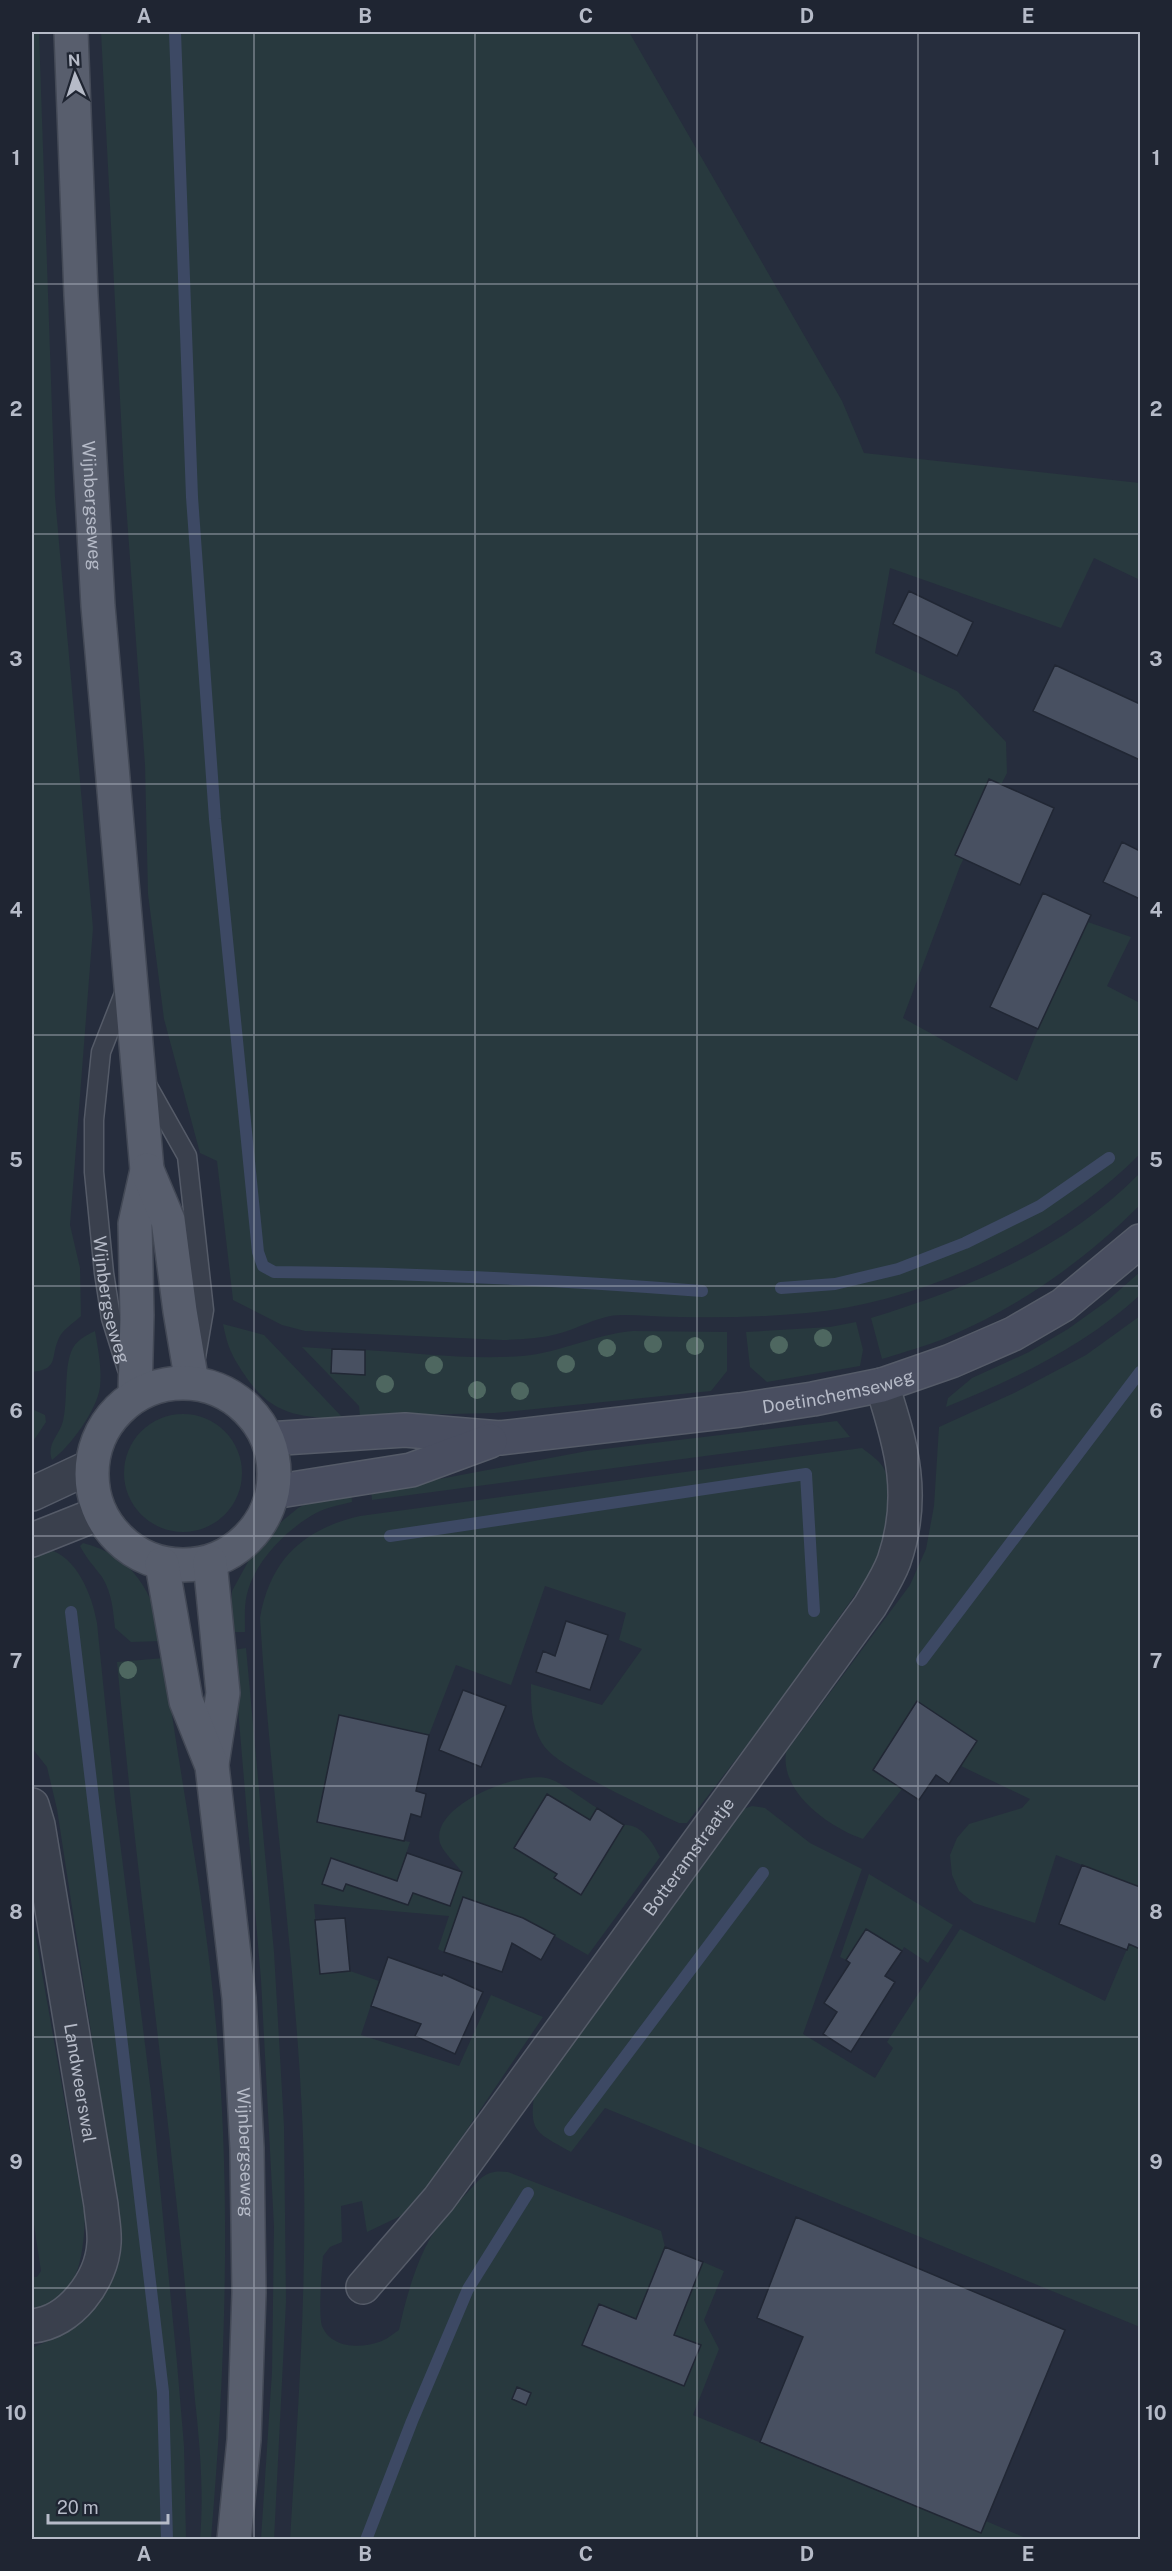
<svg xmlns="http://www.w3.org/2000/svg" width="1172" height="2571" font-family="'Public Sans',sans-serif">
	<rect width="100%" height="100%" fill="#262d3d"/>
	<path fill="#28393e" d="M32,32H39L55,497L93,928L70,1225L80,1268L81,1316C75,1322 65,1328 60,1336C49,1356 61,1369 32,1372Z
		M101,32H629L842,401L864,453L1140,483V580L1094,558L1061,628L890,568L875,653L957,691L1006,742L1007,773L960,866L903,1018L1017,1081L1082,920L1131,937L1107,986L1140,1003V1154C1056,1238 927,1302 807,1313C765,1317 723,1318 680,1317C661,1317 641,1315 622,1315C599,1315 578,1329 557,1334C539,1339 521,1339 503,1340L305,1331L282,1325L233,1300L217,1161L200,1153L164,1019L148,894L145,765L124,476Z
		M1140,1173V1205C1084,1261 1021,1306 948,1337C927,1346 904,1352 882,1359L871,1318C969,1288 1067,1248 1140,1173Z
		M1140,1272V1295C1085,1346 1015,1379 946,1407L948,1398L972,1378L1029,1352L1068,1329L1107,1301Z
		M1140,1316V1887L1056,1855L1035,1923L974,1903L959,1891L952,1875L950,1855L957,1838L969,1824L1022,1808L1030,1799L961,1766L977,1741L917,1702L873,1769L902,1789L863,1839C829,1827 780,1793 786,1752L910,1585L926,1549L934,1506L939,1427L1014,1393L1086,1355Z
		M856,1322L863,1350L860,1366L767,1382L750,1367L746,1332L830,1327Z
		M223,1324L264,1335L344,1419C298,1417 271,1415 244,1374C231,1354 228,1348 223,1324Z
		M95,1331C98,1349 102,1368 100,1387C97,1410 70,1447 52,1460C46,1444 59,1436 63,1421C68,1400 64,1371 71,1352C76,1340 85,1336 95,1331Z
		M633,1331L727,1332V1371L711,1391L495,1413L360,1416L359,1406L302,1347L332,1349L331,1373L364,1375L365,1350C417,1353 470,1360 522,1356C560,1353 595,1334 633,1331Z
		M32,1409L45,1415L46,1422L32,1443Z
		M124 1473a59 59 0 1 1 118 0a59 59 0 1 1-118 0Z
		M837,1421L850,1437L372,1500L371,1489L445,1478L587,1451Z
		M862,1448C868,1453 879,1460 883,1467C900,1498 885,1543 871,1572L773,1711L687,1823H679L668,1818C642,1805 558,1767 544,1746C531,1727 531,1707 531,1684L602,1705L642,1649L619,1640L626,1613L545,1586L511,1685L456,1665L429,1735L339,1715L317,1822L410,1842L397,1881L331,1858L322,1884L343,1891L346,1884L408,1905L413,1893L450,1905L462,1872C456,1864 443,1852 440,1843C429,1805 522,1769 550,1779C564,1784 584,1800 597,1808L590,1820L547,1794L514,1847L557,1874L555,1878L581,1895L624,1825C642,1824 653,1843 660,1857L588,1955L523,1918L463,1897L444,1952L438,1949L449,1916L314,1904L320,1974L350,1971L379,1981L361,2035L459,2066L491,1995L543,2017L420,2199L407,2213L367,2232L362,2201L341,2206L342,2242L330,2247L323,2256C322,2271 318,2312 322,2326C331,2348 360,2349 379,2342C386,2340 393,2334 399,2330C405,2301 416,2262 431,2237C440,2221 453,2207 466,2194C481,2178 485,2169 508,2172L661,2231L665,2247L636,2319L599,2304L582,2344L700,2345L674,2335L703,2262L724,2271L704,2320L719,2349L693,2415L981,2533L986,2521L1028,2539L290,2540C299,2398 309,2255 302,2113C294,1948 270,1784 260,1618C270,1560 303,1529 360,1516Z
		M351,1491L352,1502C340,1505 327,1507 316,1513C287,1529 255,1561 247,1594C244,1606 245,1619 245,1632H231L232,1591L249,1560L267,1542L281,1522L298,1508L313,1500Z
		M83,1543C134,1556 154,1593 162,1641L131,1642L115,1628C113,1610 112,1593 102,1577C94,1566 86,1558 80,1546Z
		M47,1549C77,1556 92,1595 97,1623L115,1801L151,2093L177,2363L184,2446L186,2539H32V2348C74,2330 114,2304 118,2253C120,2237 117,2218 117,2202L57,1809L47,1767L32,1748V1558Z
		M246,1648L274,1952L284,2126L286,2302L274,2540L261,2539L272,2372L274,2227L261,1980L233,1650Z
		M164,1658C179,1774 203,1888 214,2004C232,2182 226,2362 211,2539H200C204,2493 200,2446 195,2400C191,2352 187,2303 182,2255C162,2057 135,1860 117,1662Z
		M752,1806L765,1808L810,1843L862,1869L803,2034L875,2078L893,2048L887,2042L960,1929L1105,2001L1129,1944L1140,1949V2327L605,2108L571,2152C536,2132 528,2133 535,2090L740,1810Z
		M869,1874L953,1925L928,1963L904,1947L902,1951L866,1929L846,1960L840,1957Z
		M32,1916L85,2217C83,2259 79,2299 32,2311V2277H37L41,2271L32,2212Z"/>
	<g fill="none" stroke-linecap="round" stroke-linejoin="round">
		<path stroke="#3d4964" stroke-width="12" d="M175,32L192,497L215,819L258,1252L263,1266L274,1272C417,1273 560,1280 702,1291
			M781,1288L835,1284L898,1269L965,1243L1040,1206L1109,1158
			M390,1536L806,1474L814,1611
			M71,1612L163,2392L167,2540
			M922,1660L1140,1372
			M570,2130L763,1873
			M366,2540L412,2421L468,2289L528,2193"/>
	</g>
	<path fill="#485061" stroke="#212734" stroke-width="1.5" d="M909,591L973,622L957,656L893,624Z
		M1055,665L1140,704V760L1033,711Z
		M989,779L1054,808L1020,885L955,855Z
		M1122,842L1140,851V899L1103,882Z
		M1043,893L1091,915L1038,1029L990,1007Z
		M332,1349L365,1350V1375L331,1373Z
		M566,1621L608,1635L590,1690L536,1672L543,1651L555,1656Z
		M463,1690L506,1706L481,1767L439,1750Z
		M917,1701L977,1741L949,1784L936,1775L919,1800L873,1770Z
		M339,1715L429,1735L416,1791L426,1794L421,1817L411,1814L404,1841L317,1822Z
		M547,1794L590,1820L597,1808L624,1825L581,1895L554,1878L557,1874L514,1848Z
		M407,1853L462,1872L450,1906L413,1893L408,1905L346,1884L343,1891L322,1884L331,1858L397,1881Z
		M1082,1865L1140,1887V1949L1129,1944L1127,1950L1059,1924Z
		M463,1897L523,1918L555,1935L541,1960L512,1943L502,1972L444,1952Z
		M345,1918L350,1971L320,1974L315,1920Z
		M866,1929L902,1951L885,1976L895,1982L851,2052L823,2034L837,2012L824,2003L850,1963L846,1960Z
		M388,1957L442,1976L443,1974L483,1992L455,2054L415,2036L421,2024L371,2006Z
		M796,2217L1065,2330L981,2533L760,2442L803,2337L757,2318Z
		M665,2247L703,2262L674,2335L701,2345L684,2386L582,2345L599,2304L636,2319Z
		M517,2387L531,2393L526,2405L512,2399Z"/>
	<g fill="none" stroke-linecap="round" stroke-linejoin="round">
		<defs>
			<g id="lane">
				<path id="s1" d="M125,991L101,1052L94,1120V1172L104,1273L111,1318L127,1369"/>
				<path d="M147,1085L187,1156L204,1310L196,1357"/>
			</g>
			<g id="street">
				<path d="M32,1494L92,1466"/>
				<path d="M32,1540L100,1513"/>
				<path id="s2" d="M32,1805L38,1825L101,2205C102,2218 105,2231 104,2243C102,2280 70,2323 32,2326"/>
				<path id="s3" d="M363,2287L439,2199L870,1606C878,1592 888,1577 894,1561C916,1497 902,1447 882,1385"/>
			</g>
			<g id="secondary">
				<path id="s4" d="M268,1439L405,1430L500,1438L740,1410L813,1399L882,1385L951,1361L1013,1334L1063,1305L1140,1241"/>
				<path d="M273,1492L411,1470L490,1441"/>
			</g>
			<g id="primary">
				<path id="s5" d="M71,32L81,295L98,606L147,1170L135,1224L137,1315L135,1396"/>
				<path d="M147,1170L168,1220L180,1311L192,1383"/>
				<circle cx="183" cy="1474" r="91"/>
				<path d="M210,1562L223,1693L212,1764"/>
				<path id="s6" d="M162,1564L186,1701L212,1766L239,1998L247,2148L249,2293L244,2440L234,2540"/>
			</g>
		</defs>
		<use href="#lane" stroke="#555b68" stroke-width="21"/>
		<use href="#street" stroke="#555b68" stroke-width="36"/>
		<use href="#secondary" stroke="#555b68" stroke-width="36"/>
		<use href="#primary" stroke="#434956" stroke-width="36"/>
		<use href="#lane" stroke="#3a404d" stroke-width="18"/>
		<use href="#street" stroke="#3a404d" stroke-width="33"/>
		<use href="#secondary" stroke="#494e60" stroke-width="33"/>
		<use href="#primary" stroke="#585e6d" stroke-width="33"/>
	</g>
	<g fill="#4e6760">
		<circle cx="823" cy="1338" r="9"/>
		<circle cx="653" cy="1344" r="9"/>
		<circle cx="779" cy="1345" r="9"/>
		<circle cx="695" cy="1346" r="9"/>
		<circle cx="607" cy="1348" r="9"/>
		<circle cx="566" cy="1364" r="9"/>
		<circle cx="434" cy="1365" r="9"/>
		<circle cx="385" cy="1384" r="9"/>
		<circle cx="477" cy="1390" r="9"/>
		<circle cx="520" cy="1391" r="9"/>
		<circle cx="128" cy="1670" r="9"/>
	</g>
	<path fill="none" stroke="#b6bbc8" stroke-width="1.5" stroke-opacity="0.55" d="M254,32V2540M475,32V2540M697,32V2540M918,32V2540M32,284H1140M32,534H1140M32,784H1140M32,1035H1140M32,1286H1140M32,1536H1140M32,1786H1140M32,2037H1140M32,2288H1140"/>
	<g text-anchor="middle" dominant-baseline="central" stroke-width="4.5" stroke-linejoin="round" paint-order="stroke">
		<g font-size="18" fill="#b6bbc8" stroke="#1f2532">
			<text stroke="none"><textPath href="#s5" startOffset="474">Wijnbergseweg</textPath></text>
			<text stroke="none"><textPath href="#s1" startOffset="315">Wijnbergseweg</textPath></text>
			<text stroke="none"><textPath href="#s4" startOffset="574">Doetinchemseweg</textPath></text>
			<text stroke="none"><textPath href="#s3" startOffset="540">Botteramstraatje</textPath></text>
			<text stroke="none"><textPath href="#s2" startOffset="282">Landweerswal</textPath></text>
			<text stroke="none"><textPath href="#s6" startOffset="597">Wijnbergseweg</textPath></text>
		</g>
	</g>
	<rect width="1172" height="2571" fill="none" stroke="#1f2532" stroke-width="66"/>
	<g transform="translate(75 75) rotate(357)" stroke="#1f2532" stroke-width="4.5" paint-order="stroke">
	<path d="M0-4.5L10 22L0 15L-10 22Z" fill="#b6bbc8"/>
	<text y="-9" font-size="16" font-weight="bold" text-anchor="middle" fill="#b6bbc8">N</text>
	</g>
	<path d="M48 2514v9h120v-9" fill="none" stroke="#b6bbc8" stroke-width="3"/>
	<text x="57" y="2514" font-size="18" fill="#b6bbc8" stroke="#1f2532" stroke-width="4.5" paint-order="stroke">20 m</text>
	<rect x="33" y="33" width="1106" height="2505" fill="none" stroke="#b6bbc8" stroke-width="2"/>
	<g font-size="20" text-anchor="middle" font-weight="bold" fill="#b6bbc8">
		<text x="144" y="23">A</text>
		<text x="365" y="23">B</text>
		<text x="586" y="23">C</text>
		<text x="807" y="23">D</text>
		<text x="1028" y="23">E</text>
		<text x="16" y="165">1</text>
		<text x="1156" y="165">1</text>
		<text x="16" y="416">2</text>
		<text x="1156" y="416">2</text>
		<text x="16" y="666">3</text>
		<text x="1156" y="666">3</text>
		<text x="16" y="917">4</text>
		<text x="1156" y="917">4</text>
		<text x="16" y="1167">5</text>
		<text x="1156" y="1167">5</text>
		<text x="16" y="1418">6</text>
		<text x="1156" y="1418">6</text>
		<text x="16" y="1668">7</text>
		<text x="1156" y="1668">7</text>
		<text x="16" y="1919">8</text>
		<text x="1156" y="1919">8</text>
		<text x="16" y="2169">9</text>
		<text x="1156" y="2169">9</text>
		<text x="16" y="2420">10</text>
		<text x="1156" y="2420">10</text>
		<text x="144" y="2561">A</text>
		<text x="365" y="2561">B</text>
		<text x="586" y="2561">C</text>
		<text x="807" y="2561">D</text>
		<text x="1028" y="2561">E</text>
	</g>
</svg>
